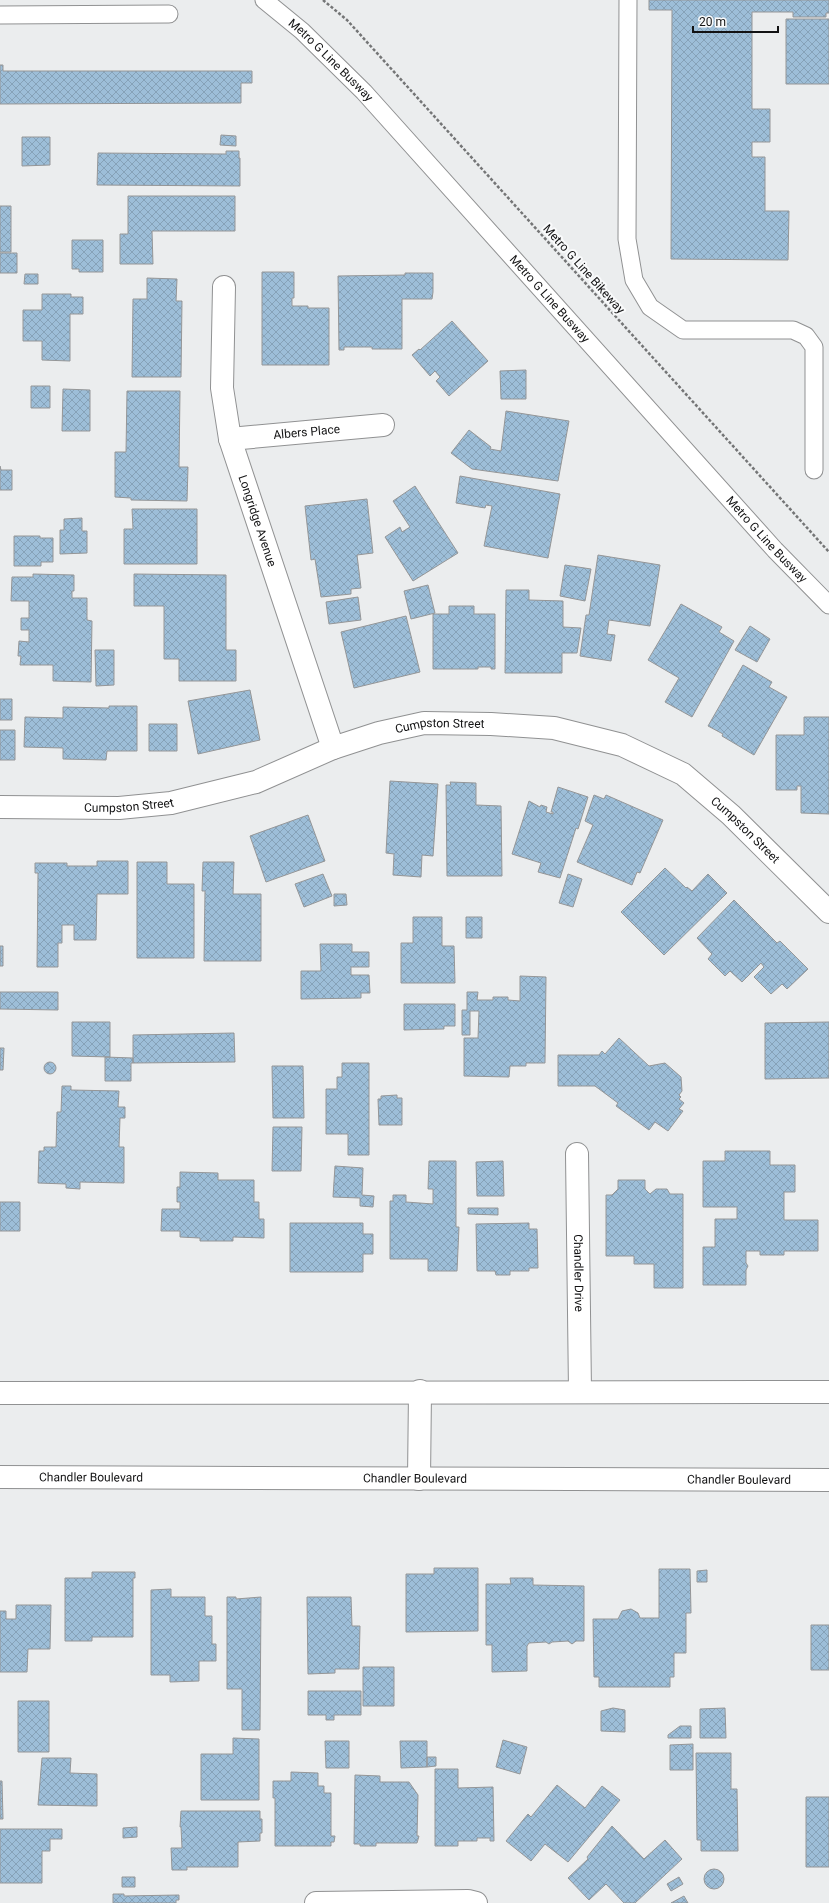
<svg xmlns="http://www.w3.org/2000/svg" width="829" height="1903" font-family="Roboto,sans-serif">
	<defs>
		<pattern id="building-cross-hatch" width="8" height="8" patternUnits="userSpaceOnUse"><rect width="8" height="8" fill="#9dbed8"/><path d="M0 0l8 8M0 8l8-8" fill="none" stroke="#86a2b8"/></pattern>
	</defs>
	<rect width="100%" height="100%" fill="#ebedee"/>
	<path fill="url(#building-cross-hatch)" stroke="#959697" d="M649,0H829V13H826V17H793V12H752V109H770V142H752V157H765V211H789L788,260L671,259L672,10H649Z
		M786,19H829V84H786Z
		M0,65H3V71H252V83H241V103L0,104Z
		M221,135L236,136V146L220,145Z
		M22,137H50V165L22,166Z
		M226,151H239V158H240V186L97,185L98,153L226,154Z
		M128,196H235V231H152L153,264H120V234H128Z
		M0,206H11V252H0Z
		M72,240H103V272H79V269H72Z
		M0,253H17V273H0Z
		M262,272H294V298H292V306H308V308H329V365H262Z
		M405,273H433V292L432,299H402V349H372V347H344V350H339L338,276L405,275Z
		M25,274H38V284H24Z
		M147,278L177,279L176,301H182L181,377H132L133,299H147Z
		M42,294H71V297H83V314H70V361L42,360V341H23V310H42Z
		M452,321L488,361L449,396L436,381L440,377L435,371L430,376L412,355L419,349L420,350Z
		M526,370V399H501L500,371Z
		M31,386H50V408H31Z
		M63,389L90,390V431H62Z
		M127,391H180L179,467H188L187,501L131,500V498L115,497V452H126Z
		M506,411L569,421L558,481L472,469L451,453L469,430L491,447L490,449L501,451Z
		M0,466L1,470H12V490H0Z
		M460,476L560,494L548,558L484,546L492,506L486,505L485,508L456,503Z
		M415,486L458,553L413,581L385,537L400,527L402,532L410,527L393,501Z
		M367,499L373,553L357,555L361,588L351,589V594L321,597L315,559L311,560L305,506Z
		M132,509H197V564H124V529H133Z
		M82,518V531H87V553L60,554V530H64V519Z
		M14,536H40V538H53V562H41V566H14Z
		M598,555L660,565L650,626L609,620L607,634L615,635L611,661L580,656L586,615H589Z
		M565,565L591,569L585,601L560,596Z
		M33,574L74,575V591H72V598H87V620L92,621L91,682L53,681V665H20L21,656H18L19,641L29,642V630H21V618H29V601H11L12,577H33Z
		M134,574L226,575V650H236V681H179V659H164V606H134Z
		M428,585L435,613L411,619L404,591Z
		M506,590H529V600L563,601V627L581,628L577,653H562V673H505Z
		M358,597L361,620L329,624L326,602Z
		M681,604L722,627L719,632L734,641L692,717L665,702L679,678L648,660Z
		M449,606H474V614H495V669H491V667H478V669H433V614H449Z
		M406,616L420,672L354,688L341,632Z
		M750,626L770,639L757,662L735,650Z
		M95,650H114V685L96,686Z
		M743,665L772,682L769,687L787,697L754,755L722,736L723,734L708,726Z
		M250,690L260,740L198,754L188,701Z
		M0,699H12V720H0Z
		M109,706H137V751H107L106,760L63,759V748L24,747L25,717L63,718V707L109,708Z
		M804,717H829V814L801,813V786H797V790H776V735H804Z
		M149,724H177V751H149Z
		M0,730H15V760H0Z
		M390,781L438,784L433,856L422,855L421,877L393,875L394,854L386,853Z
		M450,782L476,783V805L501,806L502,876H447L446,785H451Z
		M558,787L588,797L578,829L576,828L560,878L538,872L541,863L512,854L529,801L540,807L541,805L547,807L546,812L553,814V812H551Z
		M594,795L604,799L606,795L663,820L640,873L637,872L632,885L577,862L593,825L585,821Z
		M308,815L325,861L266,882L250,836Z
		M97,861H128V894H97L96,940H74V925H62V943H58V967H37L38,873H35V863H67V866H97Z
		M137,862H167V884H194V958H137Z
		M203,862H234L233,894H261V961H204L205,891H202Z
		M665,868L686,888L687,887L692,891L708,874L727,893L664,955L621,912Z
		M323,874L332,896L304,907L295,884Z
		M568,874L582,879L573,907L559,903Z
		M334,894H346L347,905L334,906Z
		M734,900L777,943L780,941L808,969L787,989L782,984L771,994L754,977L764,967L761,963L742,982L730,971L725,976L708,959L712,954L697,938Z
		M413,917H442V946H454L455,983H401V943H413Z
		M466,917H482V938H466Z
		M320,944H352V952H369V967H351V975H369L370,993H361V998L301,999V971H321Z
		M0,946H3V966H0Z
		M520,976L546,977L545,1063H526V1066H510L509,1077L464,1076V1038H478L479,1011H470V1035H462V1010H467V992H478L477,1000H493V997H508V1000L520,1001Z
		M0,992H58V1010L0,1009Z
		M404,1004H455V1026H444V1029L404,1030Z
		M72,1022H110V1057L72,1056Z
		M829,1022V1078L765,1079V1023Z
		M234,1033L235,1062L133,1063V1035Z
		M619,1038L649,1066L665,1063L681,1077L682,1091L679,1095L681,1097L679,1099L684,1103L679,1109L683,1111L668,1131L655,1122L649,1130L616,1106L618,1103L595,1086H558V1055H599L602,1051L605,1054Z
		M0,1048H4L3,1070H0Z
		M105,1057L133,1058V1063H131V1081H105Z
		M44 1068a6 6 0 1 1 12 0a6 6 0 1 1-12 0Z
		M342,1063H369V1155H348V1134H326V1089H337V1077H342Z
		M272,1066H303L304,1118H273Z
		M62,1086H71V1090L119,1091L118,1107H125V1118H120L119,1147H124V1183L80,1182V1189L66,1188V1184L38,1183L39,1151H44V1147H56L57,1112H61Z
		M397,1095V1098H402V1125H379L378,1099H381V1096Z
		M273,1127H302L301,1171H272Z
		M725,1151H770V1165H795V1192H784V1220H818V1251H784V1255H760V1251H746V1263L748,1266L746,1270V1285H703V1247H715V1219H737V1207H703V1161H725Z
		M429,1161H456V1227H459L457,1271H428V1259H390V1201H393V1195H406V1202L433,1204V1189H428Z
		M503,1161L504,1196H477L476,1162Z
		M335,1166L363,1168L362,1195L374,1196L373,1207L360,1206V1198L333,1197Z
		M180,1172L218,1173V1180H254V1202H259V1219H264V1238L233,1237V1241H200V1238L180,1237V1231H161L162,1209H180V1202H177V1187H180Z
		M618,1180H645V1189L650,1194L656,1189H667L670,1194H683V1288H654V1264H634V1256H606V1195H612L618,1189Z
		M0,1202H20V1231H0Z
		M468,1208H498V1215L468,1214Z
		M290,1223H363V1234H373V1254H363V1272H290Z
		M529,1223V1229H537L538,1268H529V1271H510V1275H496L495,1271H477L476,1224Z
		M434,1568H478V1631L406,1632V1574H434Z
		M659,1569H690L691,1613H686V1653H674V1677H670V1687H599V1677H594L593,1619H618L622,1611L631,1609L638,1613L640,1618H659Z
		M707,1570V1582H697V1571Z
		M92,1572H135V1578H133V1637H92V1641H65V1578H92Z
		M510,1578H533V1585L584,1586V1641H576L572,1644L568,1641L552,1642L549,1644L546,1642L529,1643L527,1646V1671L492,1672V1645H486V1584H511Z
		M171,1589V1597H205V1616H212V1644H216V1661H199V1681L170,1682V1675H151V1590Z
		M227,1597H236V1599L261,1597L260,1730H242V1689H227Z
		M307,1597H351L352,1626H360L359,1669H335V1673L308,1674Z
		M16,1605H51L50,1649H28L27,1672H0V1611H6V1619H16Z
		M811,1625H829V1670H811Z
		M363,1667H394V1706H363Z
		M308,1691H361V1715H334V1720H326V1715H308Z
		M18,1701H49V1752H18Z
		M613,1708L625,1710V1732L601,1731V1711Z
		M725,1708L726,1738H700V1709Z
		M680,1726H691V1738H668V1735Z
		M233,1738L259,1739V1800H201V1754H233Z
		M503,1740L527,1747L520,1774L496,1767Z
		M325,1741H349V1768H326Z
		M400,1741H427V1767L401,1768Z
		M693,1744V1770H670V1745Z
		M696,1753H731V1789H737L738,1851H701V1840H697Z
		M427,1757H436V1766L427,1767Z
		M42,1758H71L70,1773L97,1774V1806L38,1805Z
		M435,1769H458V1788L493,1787L494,1841H490V1838H477V1841H458V1846H435Z
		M291,1772L318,1773V1786H324V1793H331V1836H335L334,1842H331V1846H275V1798H273V1781H291Z
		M355,1775L380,1776V1782H409L418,1795L417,1836H419L417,1843H376V1846H360V1844H354Z
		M0,1781H2L3,1819H0Z
		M557,1785L585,1808L602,1786L620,1800L568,1862L545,1844L531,1861L506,1841L528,1814L531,1817Z
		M806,1797H829V1867H806Z
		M181,1811H260V1819H262V1833H260V1841L238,1842V1867H187V1870H172L171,1848H182L181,1827H180Z
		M612,1826L644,1859L665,1840L682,1859L635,1903H624L606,1884L589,1900L568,1878L588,1859L587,1857Z
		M137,1827V1837L123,1838V1828Z
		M0,1829H62V1839H50V1851H42V1883H0Z
		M704 1879a10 10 0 1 1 20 0a10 10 0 1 1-20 0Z
		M122,1877H135V1887H122Z
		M679,1877L683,1884L671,1891L667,1884Z
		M113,1894H124V1896L179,1895V1900H176V1903H113Z
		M684,1896L688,1903H671Z"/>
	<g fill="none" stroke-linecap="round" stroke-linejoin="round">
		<defs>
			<g id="service">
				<path id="s1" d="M264,0L302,31L364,92L775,550L829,605"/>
				<path d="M628,0L627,239L634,280L650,307L683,330H793L806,336L814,347V470"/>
				<path d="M0,15L169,14"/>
			</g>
			<g id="minor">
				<path id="s2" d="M224,287L222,388L230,439L333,748"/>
				<path id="s3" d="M230,439L383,425"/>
				<path id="s4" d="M0,807L119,808L171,803L256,782L333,748L379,733L424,723L491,724L554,728L622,745L683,774L731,815L829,912"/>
				<path id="s5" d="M577,1154L580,1391"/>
				<path d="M316,1903L468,1901L476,1903"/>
			</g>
			<g id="tertiary">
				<path d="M0,1393L829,1392"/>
				<path id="s6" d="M0,1477L829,1480"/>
				<path d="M419,1479L420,1391"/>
			</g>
		</defs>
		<use href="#service" stroke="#909192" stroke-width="19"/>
		<use href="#minor" stroke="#909192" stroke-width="24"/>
		<use href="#tertiary" stroke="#909192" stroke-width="24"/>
		<path stroke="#747576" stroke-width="2.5" stroke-dasharray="3 2" stroke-linecap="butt" d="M323,0L347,20L829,552"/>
		<use href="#service" stroke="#fff" stroke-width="17"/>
		<use href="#minor" stroke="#fff" stroke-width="22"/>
		<use href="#tertiary" stroke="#fff" stroke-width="22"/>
	</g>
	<g text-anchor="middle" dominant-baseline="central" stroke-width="4" stroke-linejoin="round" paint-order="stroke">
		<g font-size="12" fill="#121213" stroke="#f9fafb">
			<text stroke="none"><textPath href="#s1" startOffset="90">Metro G Line Busway</textPath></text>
			<text transform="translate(584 269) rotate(48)">Metro G Line Bikeway</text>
			<text stroke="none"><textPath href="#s1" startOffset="414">Metro G Line Busway</textPath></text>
			<text stroke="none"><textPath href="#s3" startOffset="77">Albers Place</textPath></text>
			<text stroke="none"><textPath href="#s2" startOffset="239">Longridge Avenue</textPath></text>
			<text stroke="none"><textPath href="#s1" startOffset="738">Metro G Line Busway</textPath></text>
			<text stroke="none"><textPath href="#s4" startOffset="453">Cumpston Street</textPath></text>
			<text stroke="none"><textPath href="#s4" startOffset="129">Cumpston Street</textPath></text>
			<text stroke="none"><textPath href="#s4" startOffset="789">Cumpston Street</textPath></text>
			<text stroke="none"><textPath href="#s5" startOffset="119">Chandler Drive</textPath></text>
			<text stroke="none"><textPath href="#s6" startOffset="91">Chandler Boulevard</textPath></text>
			<text stroke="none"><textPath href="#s6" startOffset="415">Chandler Boulevard</textPath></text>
			<text stroke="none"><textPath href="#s6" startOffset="739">Chandler Boulevard</textPath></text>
		</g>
	</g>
	<path d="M693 26v6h85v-6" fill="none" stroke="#121213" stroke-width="2"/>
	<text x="699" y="26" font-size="12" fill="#121213" stroke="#f9fafb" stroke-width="3" paint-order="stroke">20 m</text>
</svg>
